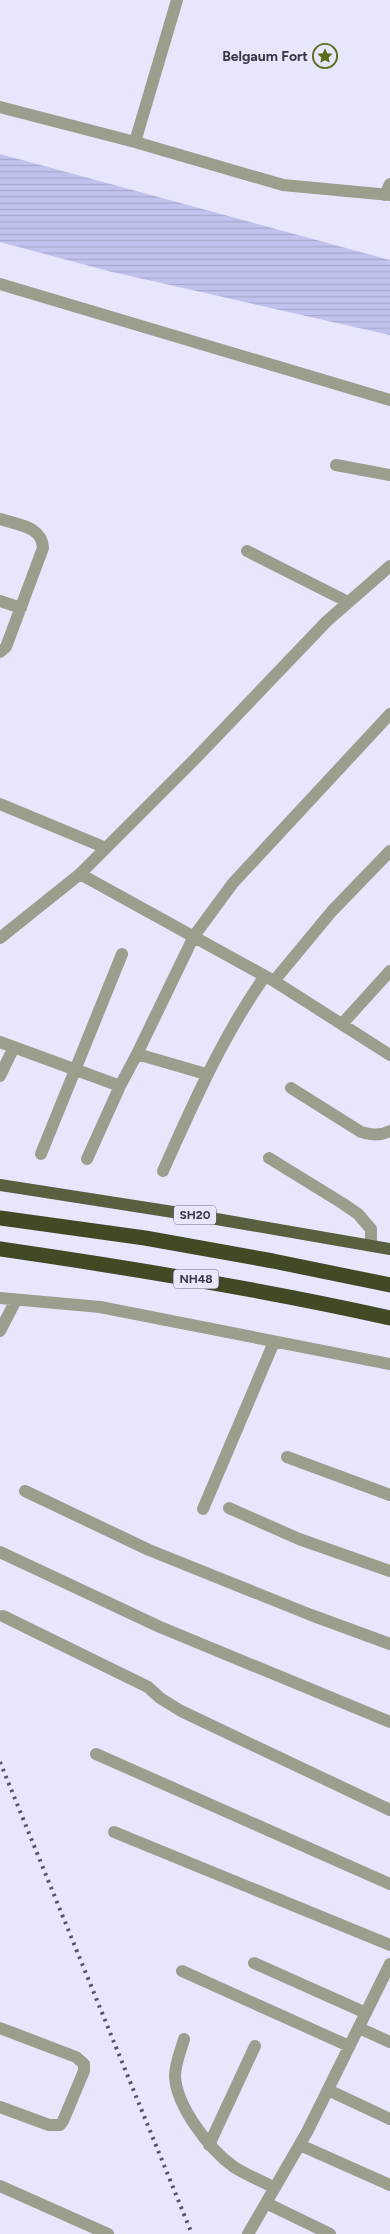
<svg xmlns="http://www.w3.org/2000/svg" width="390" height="2234" font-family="Figtree,sans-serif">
	<defs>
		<pattern id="water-rules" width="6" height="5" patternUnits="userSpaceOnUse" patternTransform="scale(1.25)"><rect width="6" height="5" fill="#c1c3ee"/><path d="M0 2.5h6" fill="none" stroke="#a6a8cd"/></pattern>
	</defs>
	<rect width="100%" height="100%" fill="#e6e7fd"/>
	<path fill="url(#water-rules)" d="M0,154L390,260V335L108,271L0,242Z"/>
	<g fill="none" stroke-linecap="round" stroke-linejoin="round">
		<path stroke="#999f8c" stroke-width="12" d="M0,107L135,142L283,185L390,195
			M135,142L177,0
			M385,195L390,184
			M0,284L390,400
			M336,465L390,475
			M0,519C18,525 42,526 43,548L6,647L0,652
			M247,551L348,602
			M0,601L21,608
			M0,804L106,848
			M80,874L274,981L390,1055
			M0,938L80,874L194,760L327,621L390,566
			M274,981L332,911L390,851
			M342,1024L390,971
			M0,1042L120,1086
			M137,1054L206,1074
			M0,1076L14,1047
			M291,1088L361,1132C372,1135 380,1136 390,1131
			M41,1154L122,954
			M269,1158L342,1203L358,1214L371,1229V1245
			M87,1159L120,1086L137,1054L194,936L233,883L390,714
			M163,1171C193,1104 222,1037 265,976
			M0,1298L100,1307L390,1364
			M0,1331L16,1300
			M287,1457L390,1495
			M25,1491L149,1550L311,1615L390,1644
			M229,1508L299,1539L390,1571
			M203,1509L274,1342
			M0,1552L160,1627L390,1722
			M3,1616L148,1687L160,1698L181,1711L390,1810
			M96,1754L390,1884
			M114,1832L390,1945
			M254,1963L366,2013
			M182,1971L349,2046
			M0,2028L76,2057L84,2064V2071L63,2121L60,2125H49L0,2107
			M359,2028L390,2042
			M184,2039C181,2050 175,2064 175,2076C176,2106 210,2150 234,2167C246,2175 262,2181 275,2188
			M328,2090L390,2119
			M209,2145L255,2046
			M300,2145L390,2185
			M0,2186L108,2234
			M266,2203L330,2234
			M248,2234L307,2132L390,1964"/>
		<path stroke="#576140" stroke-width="12" d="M0,1185L205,1217L390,1249"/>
		<path stroke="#404b25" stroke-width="15" d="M0,1218L145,1238L273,1261L390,1285
			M0,1249C131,1268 261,1289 390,1318"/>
		<path stroke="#555561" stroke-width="4" stroke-dasharray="2.5 5" stroke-linecap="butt" d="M0,1762L192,2234"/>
	</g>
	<defs>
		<symbol id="sight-ring" viewBox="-11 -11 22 22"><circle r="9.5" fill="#e6e7fd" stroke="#5b6e1b" stroke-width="1.5"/><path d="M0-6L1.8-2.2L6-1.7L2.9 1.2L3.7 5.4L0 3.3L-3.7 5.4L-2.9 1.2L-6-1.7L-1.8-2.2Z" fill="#5b6e1b"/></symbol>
	</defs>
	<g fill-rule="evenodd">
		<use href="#sight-ring" x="311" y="42" width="28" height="28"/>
	</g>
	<g text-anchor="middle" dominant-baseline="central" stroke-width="5" stroke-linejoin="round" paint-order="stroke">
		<g fill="#e6e7fd" stroke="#6c6c79" stroke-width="1">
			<rect x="174" y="1205.5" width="42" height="19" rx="4"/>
			<rect x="173.5" y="1269.5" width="45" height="19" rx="4"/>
		</g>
		<g font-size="12" font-weight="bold" fill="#373740">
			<text x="195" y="1215">SH20</text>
			<text x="196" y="1279">NH48</text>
		</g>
		<g font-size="14" font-weight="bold" fill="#373740" stroke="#e6e7fd" text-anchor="end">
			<text x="308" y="56">Belgaum Fort</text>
		</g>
	</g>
</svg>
